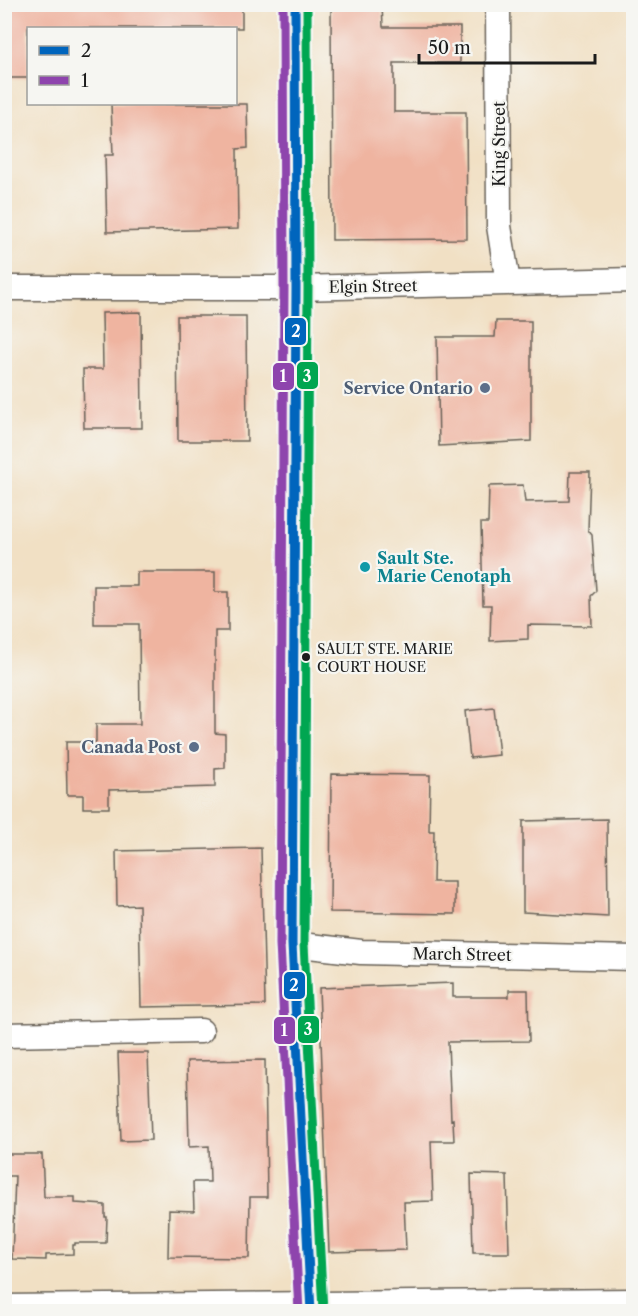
<svg xmlns="http://www.w3.org/2000/svg" width="638" height="1316" font-family="'Libre Caslon Text',serif">
	<rect width="100%" height="100%" fill="#f6f6f2"/>
	<filter id="ink" filterUnits="userSpaceOnUse"><feTurbulence type="fractalNoise" baseFrequency=".0167" numOctaves="2"/><feDisplacementMap in="SourceGraphic" scale="12" xChannelSelector="R" yChannelSelector="G"/><feConvolveMatrix kernelMatrix="1 2 1 2 8 2 1 2 1" color-interpolation-filters="sRGB"/></filter>
	<filter id="wash" filterUnits="userSpaceOnUse"><feTurbulence type="fractalNoise" baseFrequency=".008" numOctaves="4" result="noise"/><feDisplacementMap in="SourceGraphic" scale="24" xChannelSelector="R" yChannelSelector="G"/><feGaussianBlur stdDeviation="1.35" result="paint"/><feColorMatrix in="noise" values="0 0 0 0 0 0 0 0 0 0 0 0 0 0 0 0 0 1.4 0 .05"/><feComposite in="paint" operator="in"/></filter>
	<g filter="url(#wash)">
		<rect width="100%" height="100%" fill="#f1e0c4"/>
		<g id="blocks">
			<path fill="#efb4a0" d="M4,4H242V28H28V78H4Z
				M331,4H382L383,27H460V63H394V112H466L467,239L332,240Z
				M111,104H247L248,148L237,149L238,229L107,232L105,155H113Z
				M141,312L142,428H84L83,369H103L102,313Z
				M177,316H246L247,441H178Z
				M496,321H531V441L439,446L437,337H495Z
				M570,472H590L588,530L592,535L596,591L591,596L592,626L528,625V639L490,641L491,605H483L481,523H488L489,486L523,485L525,502L569,501Z
				M137,572H215V592H228V631H215V733L225,734V768L215,769V787L109,790V808H83V795H67L66,742H96V724H140L139,624H94V586H137Z
				M494,708L499,755L470,758L465,711Z
				M331,774L430,775L429,831H434L433,882H455V914L330,912Z
				M607,819L608,917L523,912V821Z
				M261,848L265,1005L141,1007L139,905L117,906L116,851Z
				M453,983V997H509V990H528L529,1041L448,1042L451,1120L453,1119L454,1141H431L433,1201L404,1202L406,1250L329,1252L319,988Z
				M118,1053H148L151,1140L121,1141Z
				M265,1060L267,1197H250L249,1258L168,1257L169,1210L194,1211L193,1182H210L209,1146L189,1147L187,1061Z
				M4,1154H42L44,1197H75V1203L105,1205V1217H107L106,1243H75V1245H73V1254L46,1255V1260L12,1259L15,1176H4Z
				M471,1174L507,1175L509,1253H473Z"/>
		</g>
	</g>
	<g filter="url(#ink)">
		<use href="#blocks" fill-opacity="0" stroke="#676157" stroke-width="1.5"/>
		<g fill="none" stroke-linecap="round" stroke-linejoin="round">
			<defs>
				<path id="minor" d="M498,4L499,226L508,283
					M4,288H296L634,280
					M292,944L361,952L634,958
					M4,1035L201,1031
					M4,1307L634,1301"/>
				<path id="major" d="M295,4L296,288L292,944L311,1312"/>
			</defs>
			<use href="#minor" stroke="#676157" stroke-width="27"/>
			<use href="#major" stroke="#676157" stroke-width="34"/>
			<use href="#minor" stroke="#fff" stroke-width="24"/>
			<use href="#major" stroke="#fff" stroke-width="32"/>
			<defs>
				<path id="bus-1" d="M295,4L296,288L292,944L311,1312"/>
				<path id="bus-2" d="M283,4L284,288L280,944L299,1312"/>
				<path id="bus-3" d="M307,4L308,288L304,944L323,1311"/>
			</defs>
			<use href="#bus-1" stroke="#f6f6f2" stroke-width="14"/>
			<use href="#bus-2" stroke="#f6f6f2" stroke-width="14"/>
			<use href="#bus-3" stroke="#f6f6f2" stroke-width="14"/>
			<use href="#bus-1" stroke="#0065bd" stroke-width="9"/>
			<use href="#bus-2" stroke="#8e44ad" stroke-width="9"/>
			<use href="#bus-3" stroke="#00a651" stroke-width="9"/>
		</g>
	</g>
	<g fill="#5c6f8a" stroke="#f6f6f2" stroke-width="2">
		<circle cx="485" cy="388" r="6"/>
		<circle cx="194" cy="747" r="6"/>
	</g>
	<circle fill="#0f9aa8" stroke="#f6f6f2" stroke-width="2" cx="365" cy="567" r="6"/>
	<circle fill="#1c1c1c" stroke="#f6f6f2" stroke-width="2" cx="306" cy="657" r="5"/>
	<g text-anchor="middle" dominant-baseline="central" stroke-width="4.5" stroke-linejoin="round" paint-order="stroke">
		<g font-size="14" fill="#1c1c1c" stroke="#f6f6f2" text-anchor="start">
			<text x="317" y="649">SAULT STE. MARIE<tspan x="317" dy="18">COURT HOUSE</tspan></text>
		</g>
		<g font-size="16" fill="#1c1c1c" stroke="#f6f6f2">
			<text transform="translate(499 144) rotate(-90)">King Street</text>
			<text transform="translate(373 286) rotate(-1)">Elgin Street</text>
			<text transform="translate(462 954) rotate(1)">March Street</text>
		</g>
		<g font-size="16" font-weight="bold" fill="#4e5e75" stroke="#f6f6f2" text-anchor="end">
			<text x="473" y="388">Service Ontario</text>
			<text x="182" y="747">Canada Post</text>
		</g>
		<g font-size="16" font-weight="bold" fill="#0d838f" stroke="#f6f6f2" text-anchor="start">
			<text x="377" y="558">Sault Ste.<tspan x="377" dy="18">Marie Cenotaph</tspan></text>
		</g>
	</g>
	<g stroke="#f6f6f2" stroke-width="2">
		<rect x="284" y="317" width="23" height="29" rx="6" fill="#0065bd"/>
		<rect x="296" y="361" width="23" height="29" rx="6" fill="#00a651"/>
		<rect x="272" y="362" width="23" height="29" rx="6" fill="#8e44ad"/>
		<rect x="283" y="971" width="23" height="29" rx="6" fill="#0065bd"/>
		<rect x="297" y="1015" width="23" height="29" rx="6" fill="#00a651"/>
		<rect x="273" y="1016" width="23" height="29" rx="6" fill="#8e44ad"/>
	</g>
	<g font-size="16" text-anchor="middle" font-weight="bold" fill="#fff">
		<text x="296" y="337">2</text>
		<text x="307" y="382">3</text>
		<text x="283" y="382">1</text>
		<text x="294" y="991">2</text>
		<text x="308" y="1035">3</text>
		<text x="284" y="1036">1</text>
	</g>
	<rect width="638" height="1316" fill="none" stroke="#f6f6f2" stroke-width="24"/>
	<rect x="27" y="27" width="210" height="78" fill="#f6f6f2" stroke="#9f9f9c" stroke-width="1.5"/>
	<rect x="39" y="46" width="30" height="9" fill="#0065bd" stroke="#9f9f9c" stroke-width="1.5"/>
	<text x="81" y="57" font-size="18" fill="#1c1c1c">2</text>
	<rect x="39" y="76" width="30" height="9" fill="#8e44ad" stroke="#9f9f9c" stroke-width="1.5"/>
	<text x="81" y="87" font-size="18" fill="#1c1c1c">1</text>
	<path d="M419 54v9h176v-9" fill="none" stroke="#1c1c1c" stroke-width="3"/>
	<text x="428" y="54" font-size="18" fill="#1c1c1c" stroke="#f6f6f2" stroke-width="4.5" paint-order="stroke">50 m</text>
</svg>
